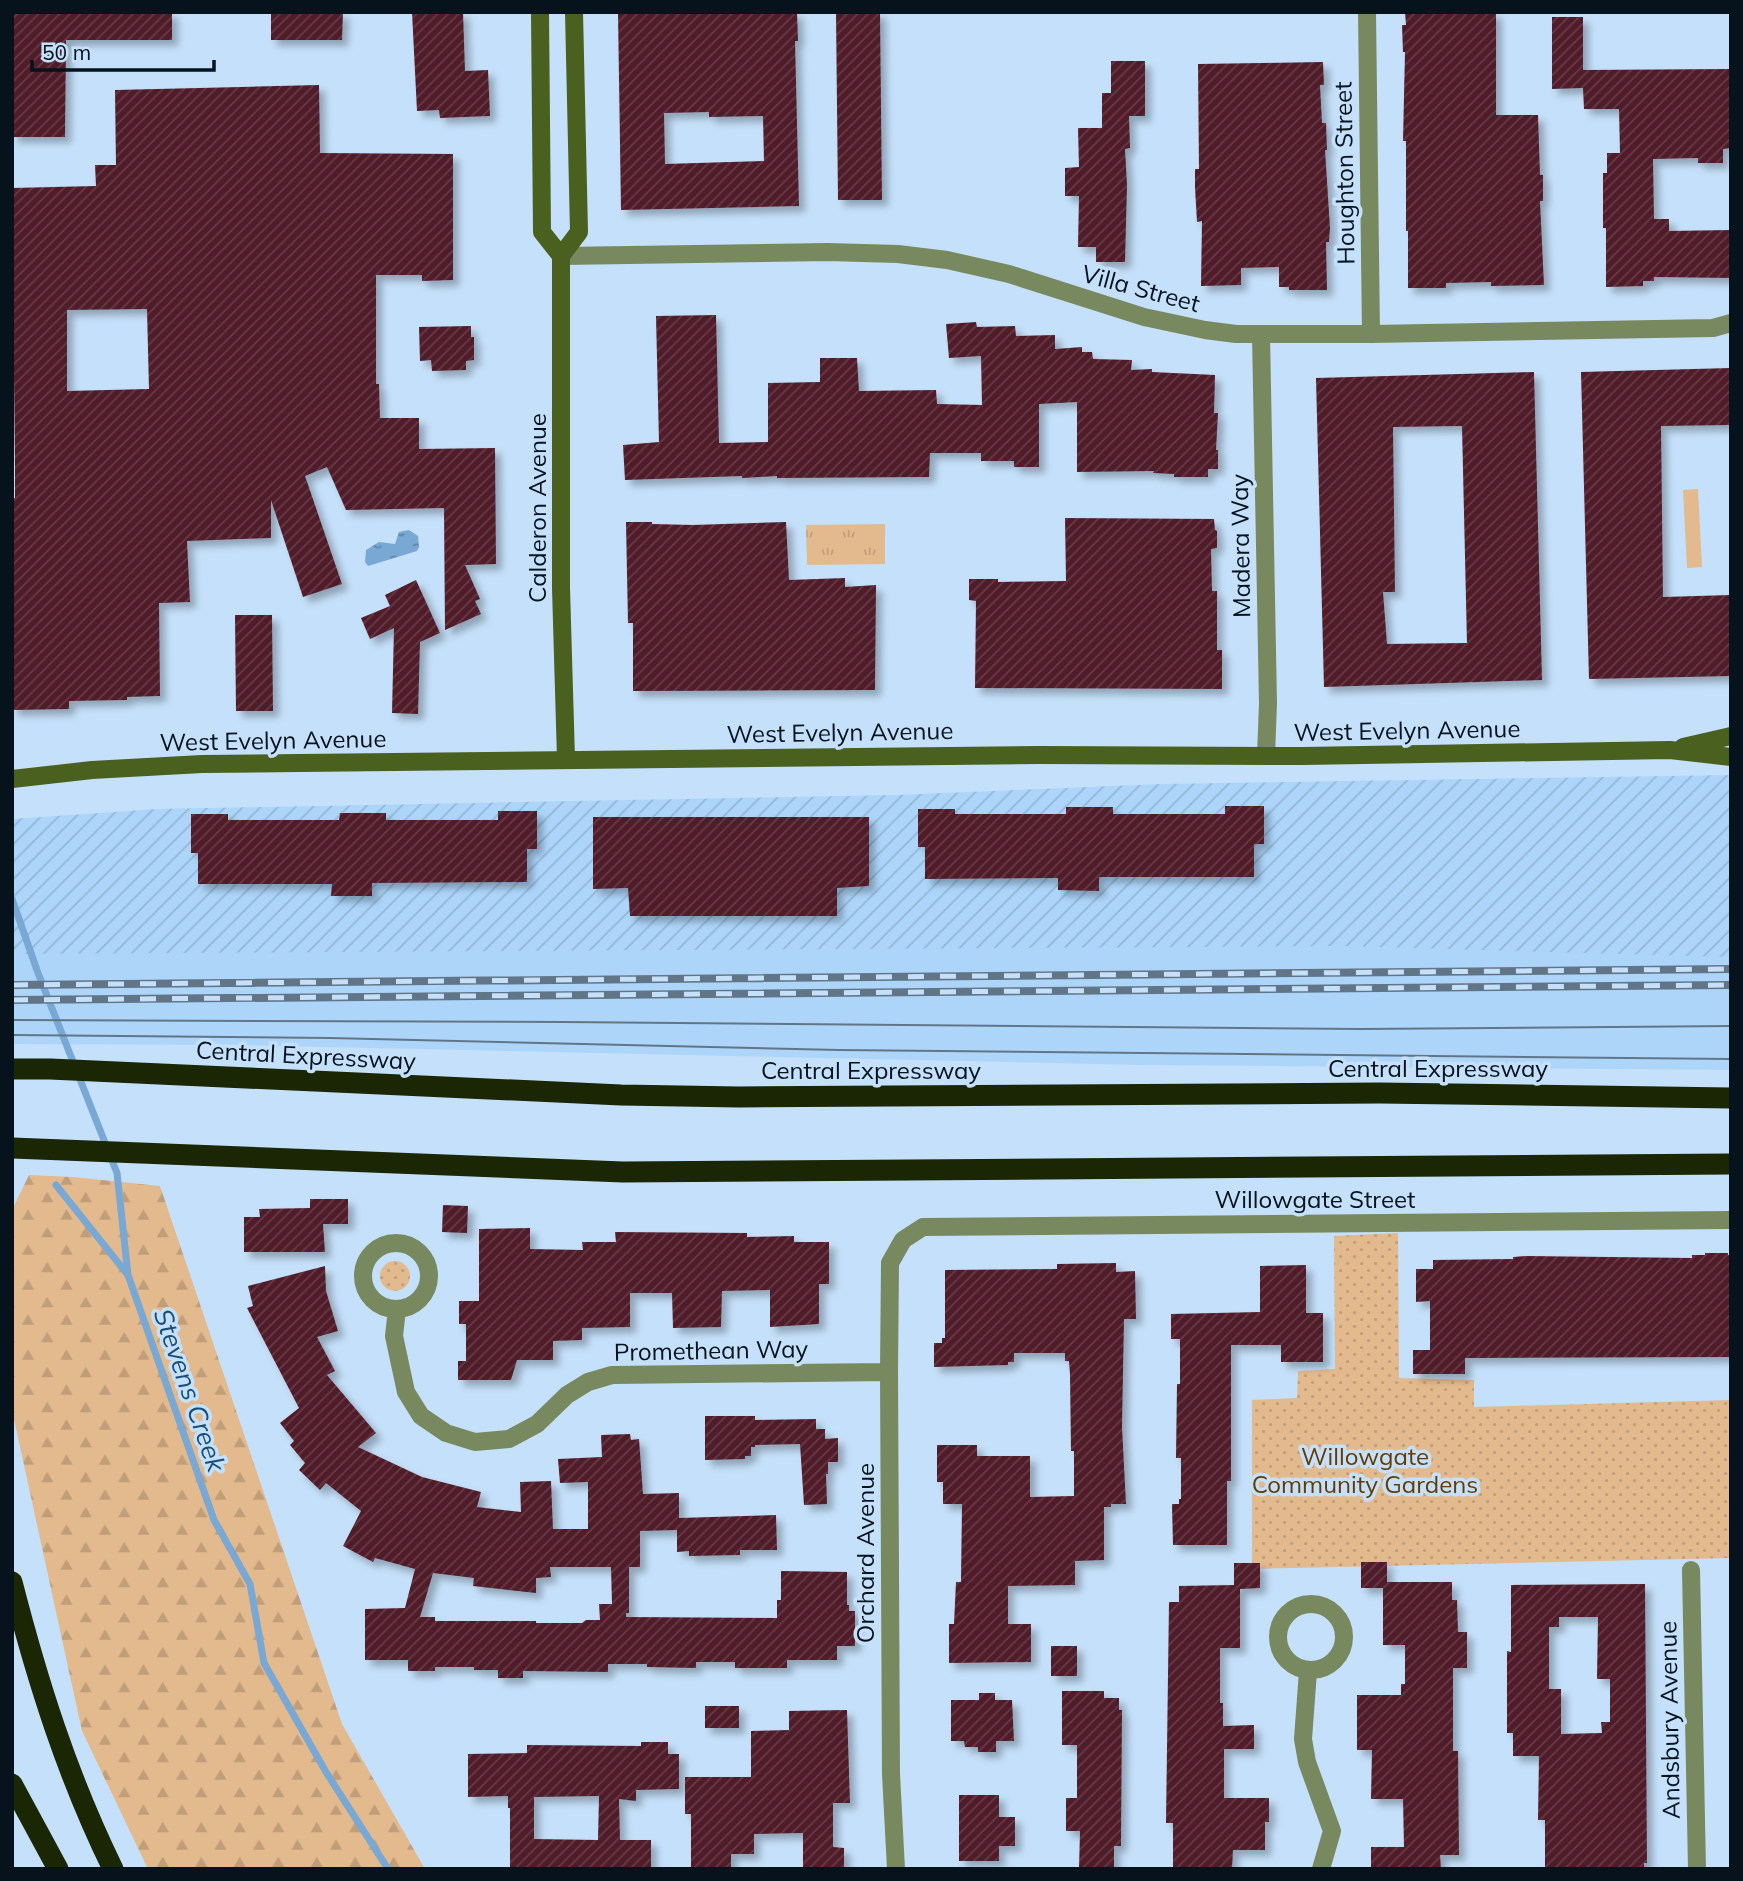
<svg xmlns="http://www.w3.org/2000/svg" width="1743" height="1881" font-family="Mulish,sans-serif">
	<defs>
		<pattern id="industrial-furrows" width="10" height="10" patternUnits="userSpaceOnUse" patternTransform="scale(1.75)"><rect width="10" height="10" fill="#add5fa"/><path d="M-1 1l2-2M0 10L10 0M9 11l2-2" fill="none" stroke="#93b6d6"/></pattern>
		<pattern id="grass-tufts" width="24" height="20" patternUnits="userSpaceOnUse" patternTransform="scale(1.75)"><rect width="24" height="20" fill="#e3b98e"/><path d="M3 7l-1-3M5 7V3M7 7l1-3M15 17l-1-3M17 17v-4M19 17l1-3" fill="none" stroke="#c19e7a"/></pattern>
		<pattern id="forest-firs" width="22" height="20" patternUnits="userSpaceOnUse" patternTransform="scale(1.75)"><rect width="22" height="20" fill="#e3b98e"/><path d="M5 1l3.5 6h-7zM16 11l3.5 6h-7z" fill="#c19e7a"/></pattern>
		<pattern id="garden-dots" width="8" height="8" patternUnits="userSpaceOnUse" patternTransform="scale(1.75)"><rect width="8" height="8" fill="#e3b98e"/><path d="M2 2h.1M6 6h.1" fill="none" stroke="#c19e7a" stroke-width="1.8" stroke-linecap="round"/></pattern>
		<pattern id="water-ripples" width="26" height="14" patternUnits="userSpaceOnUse" patternTransform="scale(1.75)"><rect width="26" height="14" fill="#78a8d3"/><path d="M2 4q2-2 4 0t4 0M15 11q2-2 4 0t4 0" fill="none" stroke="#6087aa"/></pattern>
		<pattern id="building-hatch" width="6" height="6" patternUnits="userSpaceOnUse" patternTransform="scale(1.75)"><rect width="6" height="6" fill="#511c2a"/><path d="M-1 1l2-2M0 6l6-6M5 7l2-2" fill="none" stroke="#653b47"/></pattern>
		<filter id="shadow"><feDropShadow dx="6" dy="6" stdDeviation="3.5" flood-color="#0004"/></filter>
	</defs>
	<rect width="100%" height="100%" fill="#c5e0fa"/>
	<path fill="#add5fa" d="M1731,806V1070L1142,1065L233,1045L12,1044V952Z"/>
	<path fill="url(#industrial-furrows)" d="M1731,775V957L1343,946L12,954V819L157,809L896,795L1162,784Z"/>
	<path fill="url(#grass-tufts)" d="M885,524V564L807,565L806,525Z"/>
	<path fill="url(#forest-firs)" d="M29,1175L73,1177L160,1186L342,1724L425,1869H148L82,1731L12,1410V1210Z"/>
	<path fill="url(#garden-dots)" d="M1398,1233L1399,1378L1474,1380V1407L1731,1400V1558L1252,1569V1400L1297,1398L1298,1371L1335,1369L1334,1236Z
		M380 1276a15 15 0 1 1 30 0a15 15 0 1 1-30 0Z"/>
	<path fill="#e3b98e" d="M1698,489L1702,567L1687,568L1683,490Z"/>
	<path fill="url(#water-ripples)" d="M409,530L418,536L419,547L417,551L368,566L365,562L366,550L379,542L395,544L399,532Z"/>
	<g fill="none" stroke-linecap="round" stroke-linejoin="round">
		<path stroke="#78a8d3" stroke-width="7" d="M12,899L38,973L117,1173L128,1275L214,1520L250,1584L264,1663L326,1772L388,1869
			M56,1185L128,1275"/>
	</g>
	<path fill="url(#building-hatch)" fill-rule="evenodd" filter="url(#shadow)" d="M12,12H172V40H66L65,137H12Z
		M271,12H343L342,40H271Z
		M412,12H463L465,71L488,70L490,116L440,118L439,110L417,111Z
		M618,12H797L798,41H795L799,206L621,210ZM709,112V117L763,116L764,161L665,164L664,113Z
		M836,12H880L882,200H838Z
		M1405,12H1496V115H1538L1540,175H1543V201H1540L1544,285L1491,286V282L1446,283V288H1408V231H1406V141H1403L1405,52H1403L1402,25H1406Z
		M1552,17H1583V70L1731,69V148L1723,149V163H1698V158L1653,159L1654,219H1669V231L1731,230V278L1654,277V281H1643V286L1606,287V228H1603V173H1607V153H1620L1619,109H1584L1583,88L1552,89Z
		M1111,61H1145V116H1129L1130,148L1125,149L1127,185L1125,262H1096V247H1078L1079,196H1065V168L1079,167L1078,128H1102V93H1111Z
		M1323,62L1324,85H1320L1322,123H1326L1327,150H1325L1330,228L1329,242H1326L1327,290H1289V287H1279V267L1241,268V285L1201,286L1202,221L1197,222L1195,187V169H1199L1198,64Z
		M319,85L320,153L453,154V280L422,281V275H376V384H379L380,418H419V449L495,448L496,564L465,565L480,599L475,601L481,614L445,630L444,508L346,510L327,467L305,476L342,584L303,597L271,500V538L187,541L190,602L159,603L160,696L127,697V700L69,701V709L12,710V499L15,498V468L12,188L96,186L95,165H116L115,90ZM147,309L149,389L67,391V310Z
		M716,315L719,443L768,442V383L820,382V358H857L859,391L936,390L937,404L982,405L981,356L949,358L946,324L976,322L977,327L1015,326L1016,336L1055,335V349L1082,347V352H1092L1093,359L1132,360L1131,370L1152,369V372L1215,375L1214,413H1218L1216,450H1218V469H1208V477H1174V474L1153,473L1154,471L1077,472V402L1039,404V467H1014V461H981V453H930L929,477L777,478V476L742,478V476L625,480L623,445L659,442L656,316Z
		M471,326V337H474V360L466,361V370L432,371L431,360L420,361L419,327Z
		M1731,368V425L1661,426L1663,597L1731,595V676L1589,679L1581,372Z
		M1534,372L1542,680L1324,687L1316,378ZM1462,426L1467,643L1387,644L1383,592H1395L1393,427Z
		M1065,518L1214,519L1215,530L1217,531V548L1211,549L1212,591H1217V650H1222V689L975,688L976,601L969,600V579H998V582L1066,581Z
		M626,522H652V524L693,525L786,522L789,580L845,578V587L876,585L875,690L633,691V623H628Z
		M416,580L440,633L420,642L418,714L392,713L394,628L370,639L361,618L390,606L385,595Z
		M235,615H272L273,711H236Z
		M1225,806H1264V844H1254V877H1099V891L1058,890V878L925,879V847H918V809H955V814H1066V807H1113V814H1225Z
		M498,811H537V849H527V882L372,883V896H331L332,884H198V853H191V814H228V820H339L340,813H386V820H498Z
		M593,817H869V886L837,888V916H630L628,888L593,889Z
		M310,1199H348V1224H323L325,1252H244V1217H260L259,1209L310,1208Z
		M443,1205L468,1206L467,1233L442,1232Z
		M530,1228V1249L583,1250L582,1242H616L615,1232L747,1233V1237L794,1236V1242H829V1284H819V1324L770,1327V1290L722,1291L721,1327L673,1328L672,1293H630V1327L582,1328V1340L553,1341V1360H517L511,1380H458V1361H466V1324H459V1301H479V1229Z
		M1705,1253H1728V1255H1731V1357L1465,1358V1374H1413V1350H1430V1301L1416,1302V1269H1433V1260L1513,1259V1257L1526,1256L1692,1258V1255H1705Z
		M1116,1263V1272L1135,1271L1136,1319H1124L1122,1427L1126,1504H1111V1507H1104V1560L1075,1561V1585L1008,1586V1624H1031V1662L949,1663V1624H954L956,1582H961L962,1504H943V1482H937V1445H977V1456H1030V1497L1074,1496V1451H1071L1070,1374L1069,1361H1065V1353H1014V1362H1008V1365L934,1367V1343H942V1338H945V1270L1057,1269V1264Z
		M1306,1265V1313H1323V1362H1281V1345H1231V1481H1227V1545H1173L1172,1504H1179V1499H1181V1458H1176L1177,1384H1180V1339H1171V1314L1260,1312V1266Z
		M325,1266L326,1291L338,1331L317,1337L335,1371L327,1375L376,1433L358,1447L422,1477L481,1492L477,1507L521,1512L520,1482L551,1481L553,1529H588V1482L560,1483L558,1459L602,1457L601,1435L630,1434L631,1440L639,1439L643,1494L679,1493V1518L776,1515L777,1550H740V1555L689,1556V1551L677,1552V1530L640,1531V1567H629V1613H626V1617L777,1618V1600H781V1571L847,1572V1605H849V1611H855V1646H837V1660H787V1668H735V1662H696V1668L647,1667V1664H608V1672L523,1671V1678H498V1670H474V1667H435V1671H408V1660H365V1609L405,1608L415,1569L375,1558L373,1562L343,1546L361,1511L326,1483L320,1490L299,1470L305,1463L290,1445L294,1441L280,1423L299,1408L247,1308L253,1306L248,1286ZM550,1567H611L612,1604H599L600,1620H586L582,1623H536V1621H435V1617H420L433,1573L474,1578L473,1586L536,1593V1578L551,1577Z
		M705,1416H755V1420L816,1419V1429H825V1439L838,1438V1462H828V1474H826L827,1504L804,1505L800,1444L755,1445V1447H751V1456H745V1459L705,1460Z
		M1361,1562H1387V1582H1452V1600H1457L1458,1632H1467V1668H1453V1751H1458L1459,1855H1440L1441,1869H1371V1847H1404L1403,1799H1371L1372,1750H1357V1695H1401V1684H1405V1645H1383V1588H1361Z
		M1234,1563H1260V1588L1240,1589V1648H1220V1703H1223V1726L1254,1725V1749H1224V1798H1269V1822H1265V1850H1233L1232,1869H1173V1823H1166L1169,1602H1179V1586L1234,1585Z
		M1645,1584L1647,1863H1644V1869H1545V1820H1538L1539,1756H1513V1733H1507V1651L1511,1652V1585ZM1559,1617H1598L1597,1679H1610V1722H1601L1602,1733L1561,1734V1689H1549V1627H1559Z
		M1051,1646H1077V1676H1051Z
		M1062,1691H1104V1698H1119V1710H1122L1121,1846H1114V1869H1079L1080,1831H1066V1798H1077V1745H1062Z
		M979,1693H995V1700H1012L1014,1741H996V1752H978V1747H965L964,1741H951V1700H979Z
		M705,1706H739V1728H705Z
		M847,1710L850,1803H833V1847L844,1848V1869H803V1833L754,1834V1854H731V1869H691V1814H685V1777H751V1731L789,1730V1711Z
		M641,1742H668V1754H679V1789L636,1790V1801L619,1799L620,1840H651V1869H510V1808H508V1796L468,1797V1754L527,1753V1745L641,1746ZM599,1796L598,1840L534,1839V1797Z
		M959,1795H999V1817H1015V1846H999V1861H959Z"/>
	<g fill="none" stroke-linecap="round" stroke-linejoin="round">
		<path stroke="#78895f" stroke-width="18" d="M1367,12L1371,334
			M561,256L828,252L898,254L947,260L1009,274L1144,317L1205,330L1236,334H1371L1713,328L1731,323
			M1261,335L1268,703L1266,756
			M363 1276a33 33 0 1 1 66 0a33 33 0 1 1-66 0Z
			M397,1309L394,1336L406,1392L421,1416L446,1433L475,1442L509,1439L537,1424L567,1395L588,1382L612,1375L889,1372
			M1691,1570L1697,1869
			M1278 1637a33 33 0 1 1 66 0a33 33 0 1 1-66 0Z
			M1308,1671L1303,1739L1307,1762L1332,1831L1321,1869
			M896,1869L891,1774L889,1372L890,1263L903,1240L923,1227L1731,1220"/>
		<path stroke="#49601e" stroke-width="18" d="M540,12L542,232L561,256
			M1683,747L1731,736
			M566,759L561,588V256L579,232L574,12
			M12,779L92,770L202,764L1038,755L1302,756L1670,750L1731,757"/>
		<path stroke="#1a2604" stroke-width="21" d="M12,1069H50L621,1095L739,1097L1380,1093L1731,1098
			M12,1148L623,1172L1731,1164
			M12,1582C38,1683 67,1775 113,1869
			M12,1784L58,1869"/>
		<path stroke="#627587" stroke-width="2" d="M12,1020L563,1022L1360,1029L1731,1026
			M12,1035L330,1038L839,1050L1731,1059"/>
		<defs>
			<path id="rail" d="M12,985L1731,969
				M12,1000L1731,985"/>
		</defs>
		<use href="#rail" stroke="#627587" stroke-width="8"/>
		<use href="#rail" stroke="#c5e0fa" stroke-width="5" stroke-dasharray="16" stroke-linecap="butt"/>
	</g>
	<g text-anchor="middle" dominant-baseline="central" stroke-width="7" stroke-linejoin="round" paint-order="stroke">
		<g font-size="24" fill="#06121c" stroke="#c5e0fa">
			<text transform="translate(1344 173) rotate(-91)">Houghton Street</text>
			<text transform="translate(1141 288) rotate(15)">Villa Street</text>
			<text transform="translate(537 508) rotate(-90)">Calderon Avenue</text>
			<text transform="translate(1240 546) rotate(-91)">Madera Way</text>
			<text transform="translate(1407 730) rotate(-1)">West Evelyn Avenue</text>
			<text transform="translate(840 732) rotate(-1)">West Evelyn Avenue</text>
			<text transform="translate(273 740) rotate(-1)">West Evelyn Avenue</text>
			<text transform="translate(306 1055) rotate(3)">Central Expressway</text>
			<text x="1438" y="1068">Central Expressway</text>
			<text x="871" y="1070">Central Expressway</text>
			<text x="1315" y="1199">Willowgate Street</text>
			<text transform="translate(711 1350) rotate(-1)">Promethean Way</text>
			<text transform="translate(865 1553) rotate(-90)">Orchard Avenue</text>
			<text transform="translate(1669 1720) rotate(-91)">Andsbury Avenue</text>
		</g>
		<g font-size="24" fill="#663b00" stroke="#c5e0fa">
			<text x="1365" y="1456">Willowgate<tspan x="1365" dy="28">Community Gardens</tspan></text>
		</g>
		<g font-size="26" font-style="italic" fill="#184d77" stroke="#c5e0fa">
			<text transform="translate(190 1390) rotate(71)">Stevens Creek</text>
		</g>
	</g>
	<rect width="1743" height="1881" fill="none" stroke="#06121c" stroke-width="28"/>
	<path d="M32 60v10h182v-10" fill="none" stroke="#06121c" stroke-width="3.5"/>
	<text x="42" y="60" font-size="21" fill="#06121c" stroke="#c5e0fa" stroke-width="5" paint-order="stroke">50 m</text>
</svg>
